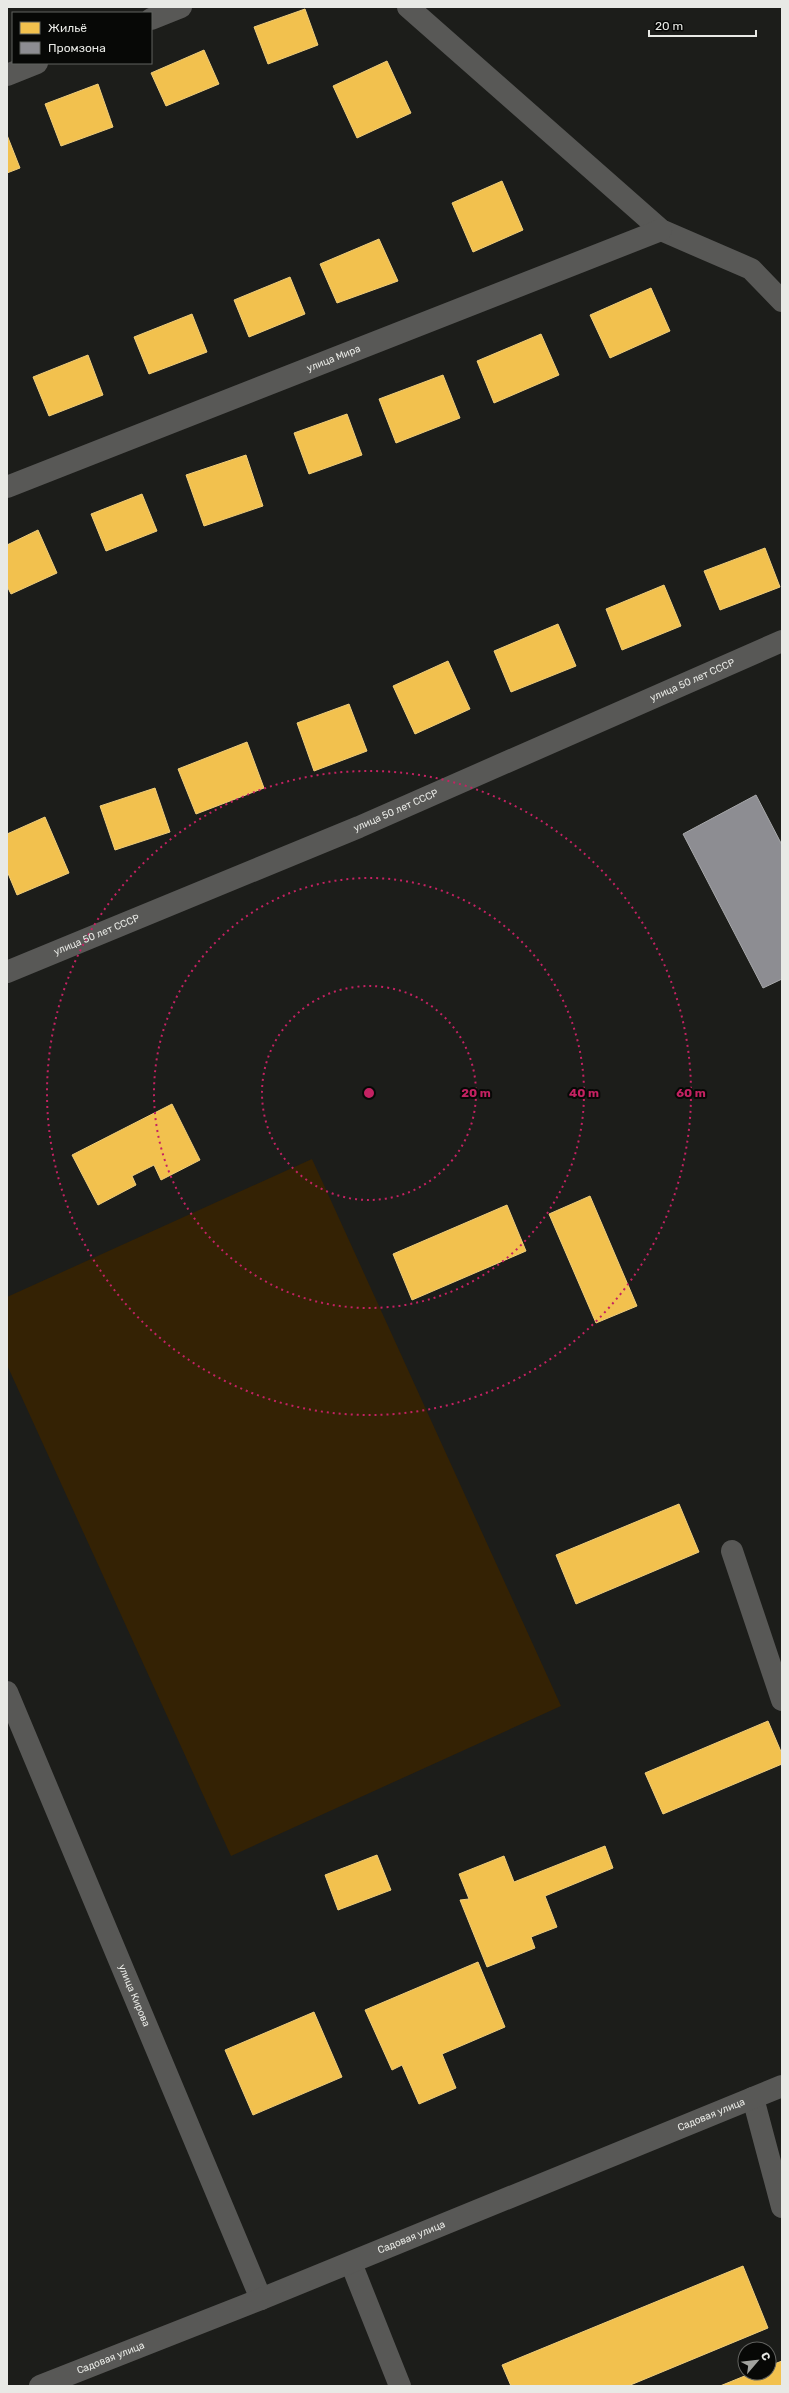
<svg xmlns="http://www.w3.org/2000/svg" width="789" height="2393" font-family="Rubik,sans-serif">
	<rect width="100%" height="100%" fill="#1c1d1a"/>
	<path fill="#342204" d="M312,1159L561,1706L231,1856L7,1365V1297Z"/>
	<path fill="#f2c14e" stroke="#efcd7b" d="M305,9L318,45L268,64L254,27Z
		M204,50L219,84L166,106L151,73Z
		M387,61L411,113L357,138L333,86Z
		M98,84L113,127L61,146L45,104Z
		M7,135L20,168L7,173Z
		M502,181L523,230L473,252L452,203Z
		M379,239L398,281L337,303L320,264Z
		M290,277L305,314L249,337L234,300Z
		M651,288L670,331L610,358L590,315Z
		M192,314L207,352L149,374L134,337Z
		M541,334L559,375L494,403L477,361Z
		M88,355L103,395L49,416L33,377Z
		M443,375L460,418L396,443L379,399Z
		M347,414L362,455L309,474L294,433Z
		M246,455L263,506L204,526L186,475Z
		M142,494L157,531L106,551L91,514Z
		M38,530L57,573L11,594L7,586V545Z
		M765,548L780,587L720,610L704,571Z
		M664,585L681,626L622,650L606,609Z
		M558,624L576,666L511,692L494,651Z
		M448,661L470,709L415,734L393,686Z
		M349,704L367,751L314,771L297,723Z
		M247,742L264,788L196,814L178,769Z
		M155,788L170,832L115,850L100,806Z
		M45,817L69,873L17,895L7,871V834Z
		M172,1104L200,1160L161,1180L154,1165L132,1176L136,1185L98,1205L72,1155Z
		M590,1196L637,1306L596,1323L549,1214Z
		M507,1205L526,1251L412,1300L393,1254Z
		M679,1504L699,1552L576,1604L556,1555Z
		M768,1721L782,1754V1764L663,1814L645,1773Z
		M605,1846L613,1868L545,1896L557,1927L531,1937L535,1948L487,1967L460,1900L469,1899L459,1874L504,1856L514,1882Z
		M377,1855L391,1890L338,1910L325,1875Z
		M478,1962L505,2027L442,2054L456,2088L419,2104L402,2065L392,2070L365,2010Z
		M314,2012L342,2077L253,2115L225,2050Z
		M743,2266L768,2328L628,2386H511L502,2365Z
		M782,2361V2386H720L752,2373H769V2366Z"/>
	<path fill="#8d8d92" stroke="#a8a9ab" d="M756,795L782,845V979L763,988L683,834Z"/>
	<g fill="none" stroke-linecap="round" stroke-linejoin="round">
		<g stroke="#585856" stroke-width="22">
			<path d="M408,7L661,230L751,269L782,301"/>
			<path d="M151,19L181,7"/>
			<path d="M7,75L37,63"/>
			<path id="s1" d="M7,487L661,230"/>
			<path id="s2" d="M7,972L359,827L782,641"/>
			<path d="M732,1551L782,1700"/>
			<path id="s3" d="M7,1692L261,2299"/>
			<path d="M753,2098L782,2207"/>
			<path d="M351,2263L400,2386"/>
			<path id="s4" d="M40,2386L261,2299L782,2086"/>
		</g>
	</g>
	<g fill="none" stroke="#c42262" stroke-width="2" stroke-dasharray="2 4">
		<circle cx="369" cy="1093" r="107"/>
		<circle cx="369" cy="1093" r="215"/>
		<circle cx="369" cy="1093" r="322"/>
	</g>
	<g text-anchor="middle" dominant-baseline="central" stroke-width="4" stroke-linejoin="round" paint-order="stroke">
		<g font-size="10" fill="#e8e9e5" stroke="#070806">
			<text stroke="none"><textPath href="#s1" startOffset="351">улица Мира</textPath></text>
			<text stroke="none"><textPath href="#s2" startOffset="745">улица 50 лет СССР</textPath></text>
			<text stroke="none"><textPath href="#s2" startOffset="421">улица 50 лет СССР</textPath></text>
			<text stroke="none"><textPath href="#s2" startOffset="97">улица 50 лет СССР</textPath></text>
			<text stroke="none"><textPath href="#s3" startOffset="329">улица Кирова</textPath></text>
			<text stroke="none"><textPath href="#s4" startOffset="724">Садовая улица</textPath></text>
			<text stroke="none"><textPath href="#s4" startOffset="400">Садовая улица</textPath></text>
			<text stroke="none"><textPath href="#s4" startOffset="76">Садовая улица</textPath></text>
		</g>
	</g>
	<circle cx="369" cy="1093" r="6" fill="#c42262" stroke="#070806" stroke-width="2"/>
	<g font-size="12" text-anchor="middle" font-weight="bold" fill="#c42262" stroke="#070806" stroke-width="4" stroke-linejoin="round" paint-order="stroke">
		<text x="476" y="1097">20 m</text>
		<text x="584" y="1097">40 m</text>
		<text x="691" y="1097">60 m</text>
	</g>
	<rect width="789" height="2393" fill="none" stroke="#e8e9e5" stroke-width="16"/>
	<rect x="12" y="12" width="140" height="52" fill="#070806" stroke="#61625f"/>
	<rect x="20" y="22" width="20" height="12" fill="#f2c14e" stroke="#61625f"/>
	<text x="48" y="32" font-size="12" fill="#e8e9e5">Жильё</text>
	<rect x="20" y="42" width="20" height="12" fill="#8d8d92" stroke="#61625f"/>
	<text x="48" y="52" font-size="12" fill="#e8e9e5">Промзона</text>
	<g transform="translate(757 2361) rotate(62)"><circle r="19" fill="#070806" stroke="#61625f"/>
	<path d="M0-3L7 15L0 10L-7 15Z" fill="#a1a29e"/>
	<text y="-6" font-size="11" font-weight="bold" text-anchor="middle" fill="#e8e9e5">С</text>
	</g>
	<path d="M649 30v6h107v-6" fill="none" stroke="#e8e9e5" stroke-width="2"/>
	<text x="655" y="30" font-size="12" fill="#e8e9e5" stroke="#070806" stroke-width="3" paint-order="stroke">20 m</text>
</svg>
